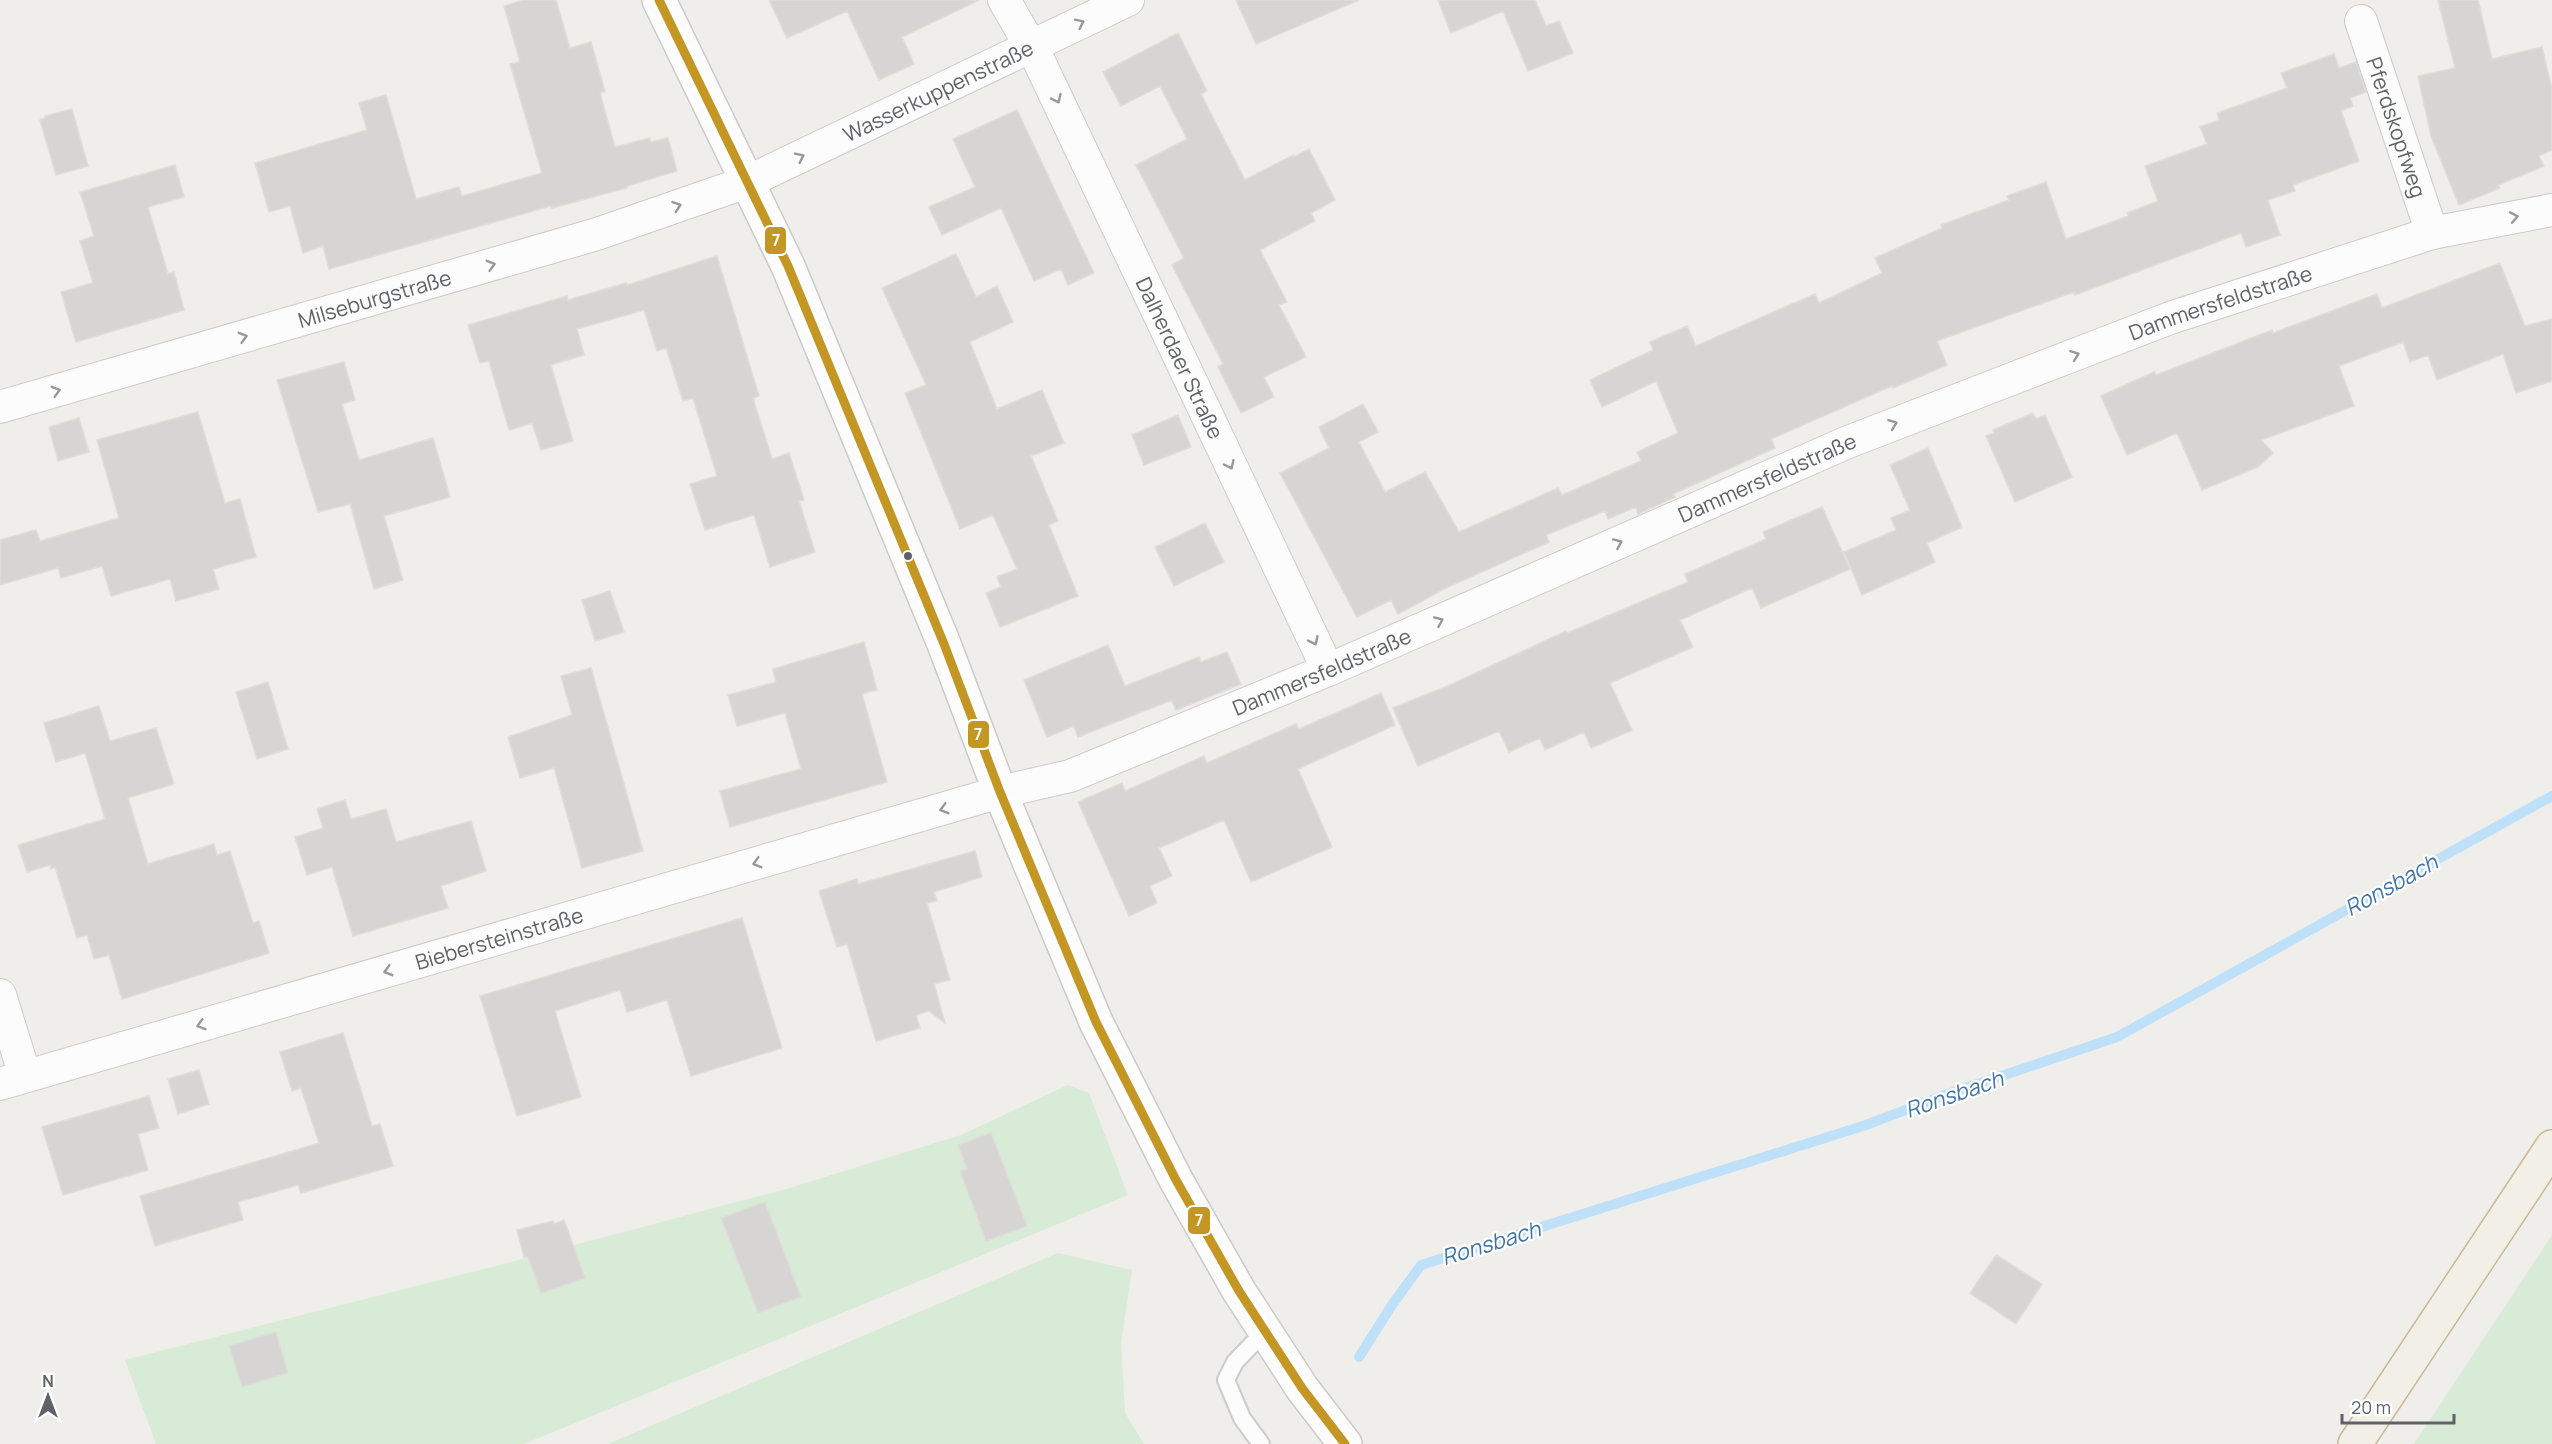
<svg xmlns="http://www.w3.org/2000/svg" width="2552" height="1444" font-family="Manrope,sans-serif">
	<rect width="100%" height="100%" fill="#efeeea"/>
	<path fill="#d8ebd6" d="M1068,1085L1089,1093L1128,1195L524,1444H156L125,1360L492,1267L786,1189L961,1135Z
		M2552,1235V1444H2414Z
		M1058,1253L1132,1270L1121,1343L1125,1413L1144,1444H608Z"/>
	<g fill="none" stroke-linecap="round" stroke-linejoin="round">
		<path stroke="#bfe0f9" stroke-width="10" d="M1359,1357L1392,1305L1421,1265L1866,1125L1945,1095L2117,1037L2552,796"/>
	</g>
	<path fill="#d6d5d3" stroke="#deddd9" stroke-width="1.5" d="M524,0H556L570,48L591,42L605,91L600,93L615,147L650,138L651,142L668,138L677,171L627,186V188L552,208L551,206L329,269L323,246L303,253L290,206L269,212L255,163L367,130L359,103L386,95L416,199L459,187L462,196L542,173L510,64L520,62L504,6Z
		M769,0H979L902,37L914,64L879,80L847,11L787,38Z
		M1236,0H1359L1256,44Z
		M1438,0H1535L1546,26L1559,21L1573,53L1528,71L1503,11L1451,33Z
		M2438,0H2478L2492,59L2542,47L2552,89V150L2539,156L2544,166L2498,185L2500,188L2459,205L2431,136L2418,76L2455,68Z
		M1178,33L1207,91L1201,94L1245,180L1293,155L1294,157L1309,149L1335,200L1311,213L1315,221L1260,250L1287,302L1279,305L1306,357L1264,377L1274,397L1241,413L1218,367L1223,364L1172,265L1184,258L1136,165L1187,139L1160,86L1121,106L1103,72Z
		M2334,54L2339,68L2356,62L2366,92L2350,98L2353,106L2341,111L2359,161L2293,185L2295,191L2268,200L2280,235L2246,247L2241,233L2075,295L2074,292L1937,341L1947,365L1893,388L1892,386L1771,439L1775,448L1673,494L1675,497L1638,514L1636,507L1608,519L1605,511L1546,535L1549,542L1448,587L1398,614L1391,600L1357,617L1280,473L1329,448L1319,427L1363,404L1378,432L1359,442L1385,492L1425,472L1459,532L1558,488L1562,495L1641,461L1637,452L1678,433L1656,381L1602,407L1590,380L1653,350L1650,342L1687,326L1696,346L1815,294L1819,303L1882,273L1875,258L1942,228L1941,225L2009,200L2007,196L2046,182L2066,239L2128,216L2127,213L2158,201L2145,166L2207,144L2200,127L2219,120L2217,113L2287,88L2281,73Z
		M72,109L88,166L56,175L40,120L45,118V116Z
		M1017,110L1094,273L1068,285L1061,269L1034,281L1001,208L942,235L929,207L975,187L953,139Z
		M175,165L184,197L148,207L168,274L174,272L184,310L76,342L61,292L93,283L80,241L94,236L80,192Z
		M956,254L976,297L997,286L1013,322L970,342L997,409L1042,390L1064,443L1031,456L1058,521L1049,525L1078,596L1000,627L986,593L1001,587L997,577L1017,569L993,515L960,529L905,393L926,385L882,288Z
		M717,256L759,396L753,398L772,459L789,453L804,500L799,501L815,552L770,567L754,515L705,530L690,484L717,476L693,398L683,401L666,348L657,351L644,310L577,329L584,355L551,365L573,441L541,450L532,423L509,430L489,361L480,363L468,325L567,296L568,300L626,283L627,285Z
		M2500,263L2525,326L2552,319V381L2516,393L2503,354L2437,380L2428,355L2410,362L2403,342L2339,366L2354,406L2261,440L2273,453L2258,467L2202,490L2177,433L2127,455L2101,396L2154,372L2156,375L2272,330L2273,333L2377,294L2382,308Z
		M344,362L355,400L342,404L359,460L433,438L450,497L384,516L403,580L374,589L350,504L318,512L277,380Z
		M198,412L225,503L240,499L256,557L213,569L219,589L176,601L170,579L111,596L102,566L61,578L58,568L0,585V540L36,530L40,541L119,518L97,440Z
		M2033,413L2036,419L2045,415L2072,477L2015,502L1986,436L1994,433L1993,430Z
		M1178,415L1191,447L1144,465L1132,435Z
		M79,418L89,452L58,461L49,427Z
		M1928,448L1962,527L1927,543L1935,562L1862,595L1844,552L1896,530L1891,518L1910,510L1890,465Z
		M1822,507L1850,569L1761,608L1752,588L1680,620L1693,647L1610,683L1632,730L1591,748L1584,732L1545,750L1540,738L1509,752L1499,731L1418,766L1393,708L1450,685L1566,631L1567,633L1688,582L1685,574L1766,539L1763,532Z
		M1205,523L1224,562L1174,586L1155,547Z
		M610,591L624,632L595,641L582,600Z
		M864,642L877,690L862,694L887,782L730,827L720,791L801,769L785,713L737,726L728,695L776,682L773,669Z
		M1108,645L1125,686L1199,657L1201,662L1227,652L1241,684L1176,710L1172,700L1078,737L1074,726L1047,737L1024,680Z
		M591,668L643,851L582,868L554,768L520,778L508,737L572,715L561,676Z
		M268,682L288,749L257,759L236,692Z
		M1381,693L1395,725L1298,769L1332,847L1251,882L1224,820L1159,848L1172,876L1150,886L1157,903L1129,916L1078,802L1122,783L1125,791L1204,756L1207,763L1296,724L1299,729Z
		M99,706L110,741L156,728L174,784L128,798L148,864L214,844L217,855L230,851L253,923L259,921L269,953L122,999L109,955L94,959L87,935L77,938L55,867L51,869L50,865L27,872L18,845L105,819L85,753L56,762L44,723Z
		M345,800L351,819L386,809L396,842L471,821L486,871L441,886L448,908L353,936L332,867L307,875L295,837L323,828L317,809Z
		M975,851L982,877L934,892L937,901L927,903L950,980L934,984L945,1023L929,1011L916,1015L920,1028L876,1041L847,944L837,947L819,891L857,879L858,884Z
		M742,918L782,1048L691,1076L667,1000L627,1012L620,990L555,1011L581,1097L517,1116L480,996Z
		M343,1033L372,1126L380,1124L393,1166L301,1193L298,1185L238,1202L243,1220L155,1246L140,1196L319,1143L301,1088L292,1091L280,1052Z
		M199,1070L209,1104L178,1114L168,1079Z
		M149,1096L159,1128L138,1134L148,1170L63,1195L42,1127Z
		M991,1133L1027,1226L986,1241L960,1171L967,1169L958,1145Z
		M765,1202L801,1297L758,1313L721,1218Z
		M564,1220L585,1278L541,1293L528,1257H524L517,1230L553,1221L554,1224Z
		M1996,1255L2042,1284L2016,1324L1970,1293Z
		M276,1332L288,1373L242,1387L229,1346Z"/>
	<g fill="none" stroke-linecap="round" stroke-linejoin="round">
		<defs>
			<path id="service" d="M1261,1444L1242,1418L1226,1380L1235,1362L1265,1331"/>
			<g id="minor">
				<path id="s1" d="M1004,0L1038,59L1328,670"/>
				<path id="s2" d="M2361,21L2432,233"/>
				<path id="s3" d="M0,407L597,234L747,182L1128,0"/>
				<path d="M0,995L25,1076"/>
				<path id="s4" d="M0,1084L1000,792L1070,776L1328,670L1848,442L2170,318L2432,233L2552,210"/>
			</g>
			<path id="secondary" d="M659,0L788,266L944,644L1000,792L1096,1022L1176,1180L1239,1291L1302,1388L1345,1444"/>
			<path id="trunk" d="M2355,1444L2552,1147"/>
		</defs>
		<use href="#service" stroke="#cbcccc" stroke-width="20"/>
		<use href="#minor" stroke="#cbcccc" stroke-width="34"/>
		<use href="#secondary" stroke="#cacacb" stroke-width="36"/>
		<use href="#trunk" stroke="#c8b996" stroke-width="36"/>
		<use href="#service" stroke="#fdfcfc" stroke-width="16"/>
		<use href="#minor" stroke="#fdfcfc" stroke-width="32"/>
		<use href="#secondary" stroke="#fdfcfc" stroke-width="33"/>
		<use href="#trunk" stroke="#f2f0e6" stroke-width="33"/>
		<defs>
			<path id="bus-1" d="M659,0L788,266L944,644L1000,792L1096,1022L1176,1180L1239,1291L1302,1388L1345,1444"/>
		</defs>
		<use href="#bus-1" stroke="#fff" stroke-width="14"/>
		<use href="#bus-1" stroke="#c49724" stroke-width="9"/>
	</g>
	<defs><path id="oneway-chevron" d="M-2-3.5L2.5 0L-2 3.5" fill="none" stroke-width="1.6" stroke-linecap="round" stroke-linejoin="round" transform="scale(1.5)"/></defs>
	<g stroke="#96999c">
		<use href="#oneway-chevron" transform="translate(1080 23) rotate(-26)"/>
		<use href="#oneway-chevron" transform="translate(1057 99) rotate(65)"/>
		<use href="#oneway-chevron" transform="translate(800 157) rotate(-26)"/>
		<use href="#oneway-chevron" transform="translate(677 206) rotate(-19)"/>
		<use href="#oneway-chevron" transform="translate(2514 217) rotate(-11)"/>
		<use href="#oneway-chevron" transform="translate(491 265) rotate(-16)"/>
		<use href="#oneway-chevron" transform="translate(243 337) rotate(-16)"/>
		<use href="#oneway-chevron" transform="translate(2075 355) rotate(-21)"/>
		<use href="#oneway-chevron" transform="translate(56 391) rotate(-16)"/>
		<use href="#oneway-chevron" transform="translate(1893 424) rotate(-21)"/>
		<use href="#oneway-chevron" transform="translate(1230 465) rotate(65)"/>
		<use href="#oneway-chevron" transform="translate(1618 543) rotate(-24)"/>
		<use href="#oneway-chevron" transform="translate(1439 621) rotate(-24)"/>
		<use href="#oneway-chevron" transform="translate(1314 641) rotate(65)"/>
		<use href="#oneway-chevron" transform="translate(944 809) rotate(164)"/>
		<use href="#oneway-chevron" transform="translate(757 863) rotate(164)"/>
		<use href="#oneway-chevron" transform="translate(388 971) rotate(164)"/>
		<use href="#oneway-chevron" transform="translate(201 1025) rotate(164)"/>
	</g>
	<circle fill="#5f6368" stroke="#fff" stroke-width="2" cx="908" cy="556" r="5"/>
	<g text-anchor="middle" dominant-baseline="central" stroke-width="4.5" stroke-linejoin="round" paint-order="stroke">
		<g font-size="21" fill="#5f6368" stroke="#fff">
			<text stroke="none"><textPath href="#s3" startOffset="992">Wasserkuppenstraße</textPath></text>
			<text stroke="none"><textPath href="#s2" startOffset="112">Pferdskopfweg</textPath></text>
			<text stroke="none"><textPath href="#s3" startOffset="390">Milseburgstraße</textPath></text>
			<text stroke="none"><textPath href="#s4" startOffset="2358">Dammersfeldstraße</textPath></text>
			<text stroke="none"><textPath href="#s1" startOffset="399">Dalherdaer Straße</textPath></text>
			<text stroke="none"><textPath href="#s4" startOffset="1872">Dammersfeldstraße</textPath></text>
			<text stroke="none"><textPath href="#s4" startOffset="1386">Dammersfeldstraße</textPath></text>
			<text stroke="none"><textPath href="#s4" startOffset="520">Biebersteinstraße</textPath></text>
		</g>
		<g font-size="22" font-style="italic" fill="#4174aa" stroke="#fff">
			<text transform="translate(2391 885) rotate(-29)">Ronsbach</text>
			<text transform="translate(1954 1094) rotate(-19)">Ronsbach</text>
			<text transform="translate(1491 1243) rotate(-17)">Ronsbach</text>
		</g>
	</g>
	<g stroke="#fff" stroke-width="2">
		<rect x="764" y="226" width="23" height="29" rx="6" fill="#c49724"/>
		<rect x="967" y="720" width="23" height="29" rx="6" fill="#c49724"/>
		<rect x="1187" y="1206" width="24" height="29" rx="6" fill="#c49724"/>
	</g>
	<g font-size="16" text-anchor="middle" font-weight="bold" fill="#fff">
		<text x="776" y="246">7</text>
		<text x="978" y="740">7</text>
		<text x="1199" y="1226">7</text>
	</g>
	<g transform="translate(48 1396)" stroke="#ffffff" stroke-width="4.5" paint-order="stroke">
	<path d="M0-4.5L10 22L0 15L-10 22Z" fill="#5f6368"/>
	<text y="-9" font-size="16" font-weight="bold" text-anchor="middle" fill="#5f6368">N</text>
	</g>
	<path d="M2342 1414v9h112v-9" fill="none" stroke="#5f6368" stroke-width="3"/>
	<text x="2351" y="1414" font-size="18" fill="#5f6368" stroke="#ffffff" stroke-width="4.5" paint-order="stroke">20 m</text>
</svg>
